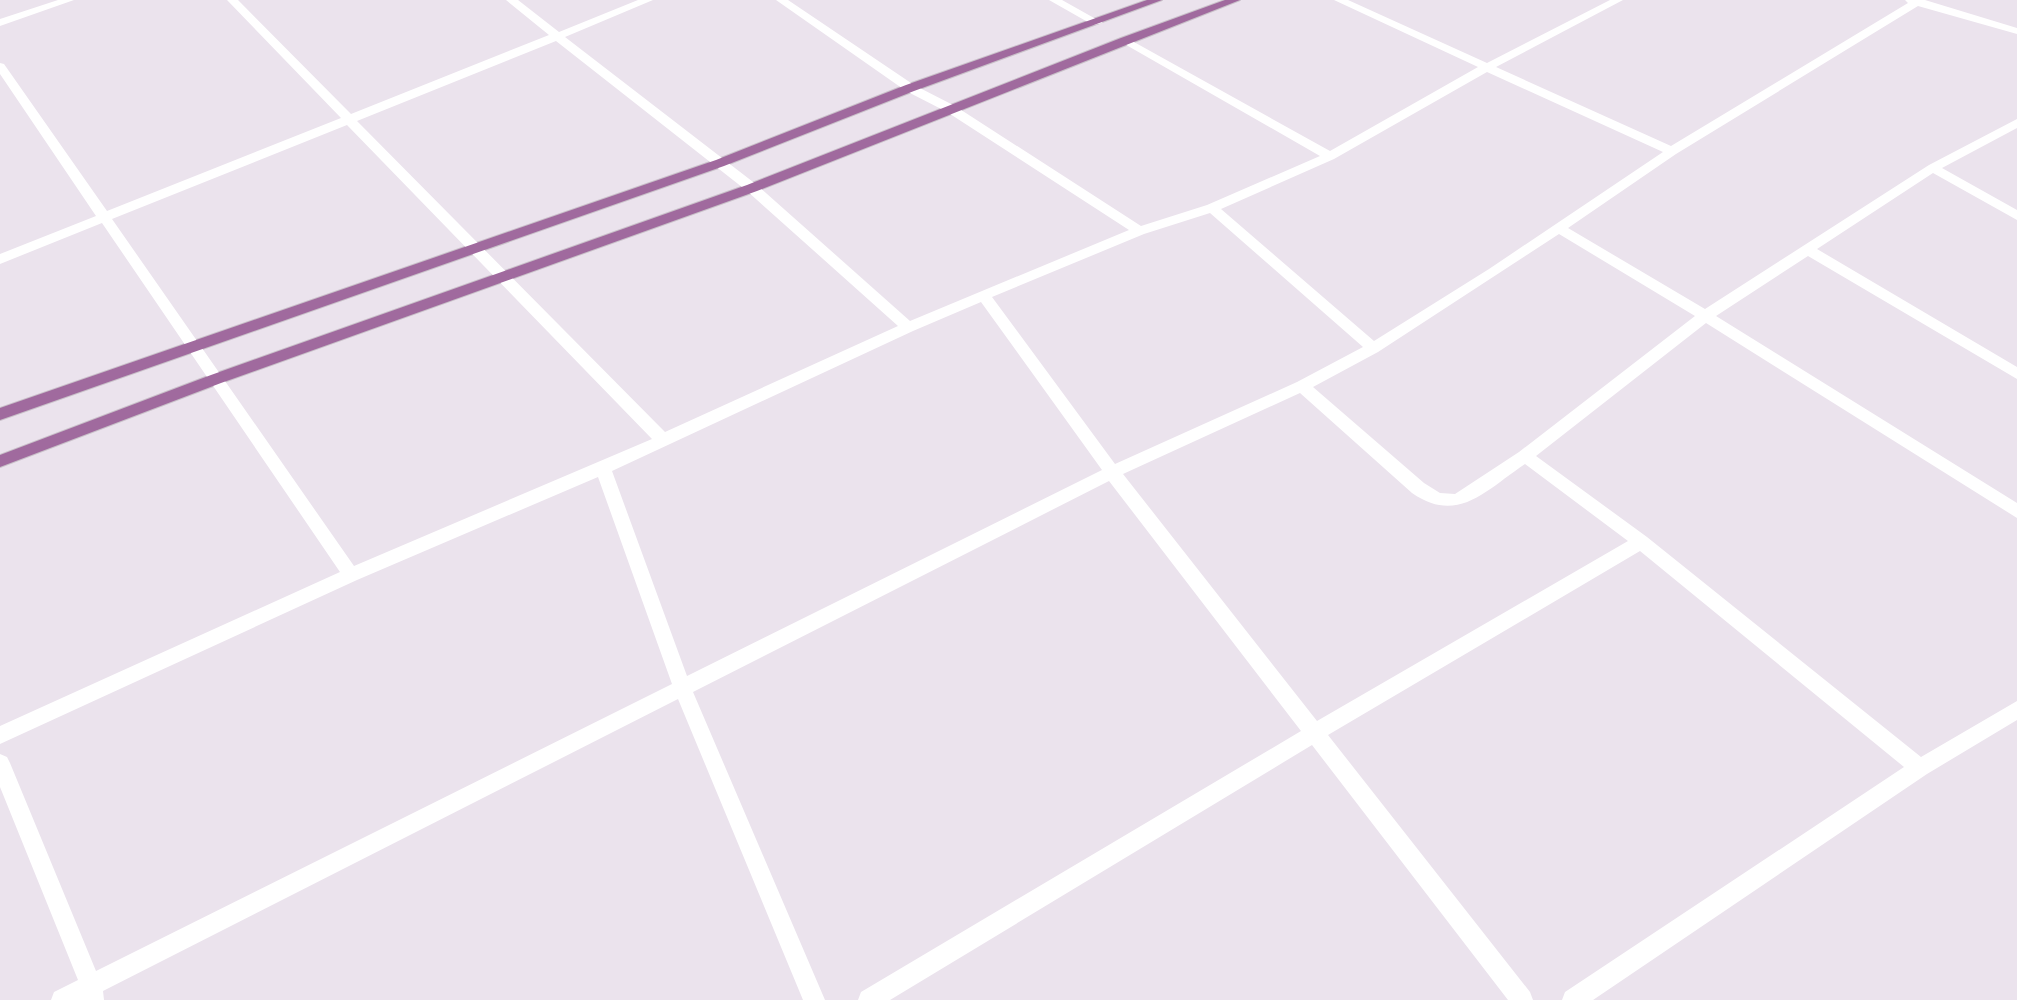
<svg xmlns="http://www.w3.org/2000/svg" width="2017" height="1000" font-family="'DM Sans',sans-serif">
	<rect width="100%" height="100%" fill="#ebe3ed"/>
	<g fill="none" stroke-linecap="round" stroke-linejoin="round">
		<defs>
			<path id="primary" d="M1147,0H1162L914,91L724,166L0,420V408L716,160L906,85Z
				M1225,0H1240L757,191L221,383L0,467V455L211,375L747,185L1121,38Z"/>
		</defs>
		<use href="#primary" stroke="#c9c1c9" stroke-width="2"/>
		<path fill="#fff" fill-rule="evenodd" d="M58,0H74L0,26V19Z
			M227,0H238L351,114L549,35L506,0H518L559,32L638,0H653L565,37L757,185L910,321L1129,230L947,112L906,91L776,0H788L914,85L955,106L1141,226L1207,205L1320,156L1121,42L1119,40L1125,37L1330,151L1478,67L1334,0H1348L1487,63L1610,0H1623L1496,67L1671,146L1908,3L1905,0H1925L2017,28V34L1918,6L1676,154L1568,228L1705,309L1929,165L2017,119V128L1942,168L2017,210V220L1933,173L1817,249L2017,367V379L1808,256L1716,316L2017,503V518L1706,323L1536,456L1647,537L1921,757L2017,701V720L1927,774L1593,1000H1562L1565,992L1904,767L1640,551L1328,735L1530,992L1533,1000H1508L1312,745L890,1000H858L861,992L1301,731L1109,481L693,692L825,1000H803L678,699L103,991L104,1000H51L54,992L78,980L0,787V754L7,757L10,763L96,971L672,684L598,477L357,580L0,744V726L340,572L102,223L0,264V254L96,216L0,74V63L4,64L107,211L341,118ZM556,41L747,191L898,326L665,432L357,121ZM1487,72L1663,152L1489,269L1374,341L1221,209L1334,159ZM347,125L652,439L354,566L112,219ZM1210,213L1363,347L1297,382L1115,464L992,297L1144,234ZM1559,234L1695,316L1519,452L1455,494L1440,493L1424,483L1313,387L1378,352ZM981,302L1102,470L687,676L612,471L913,331ZM1300,393L1412,493C1458,525 1486,490 1525,464L1628,541L1317,721L1123,474Z
			M1049,0H1062L1103,23L1093,25Z"/>
		<use href="#primary" fill="#a06a9e" fill-rule="evenodd"/>
	</g>
</svg>
